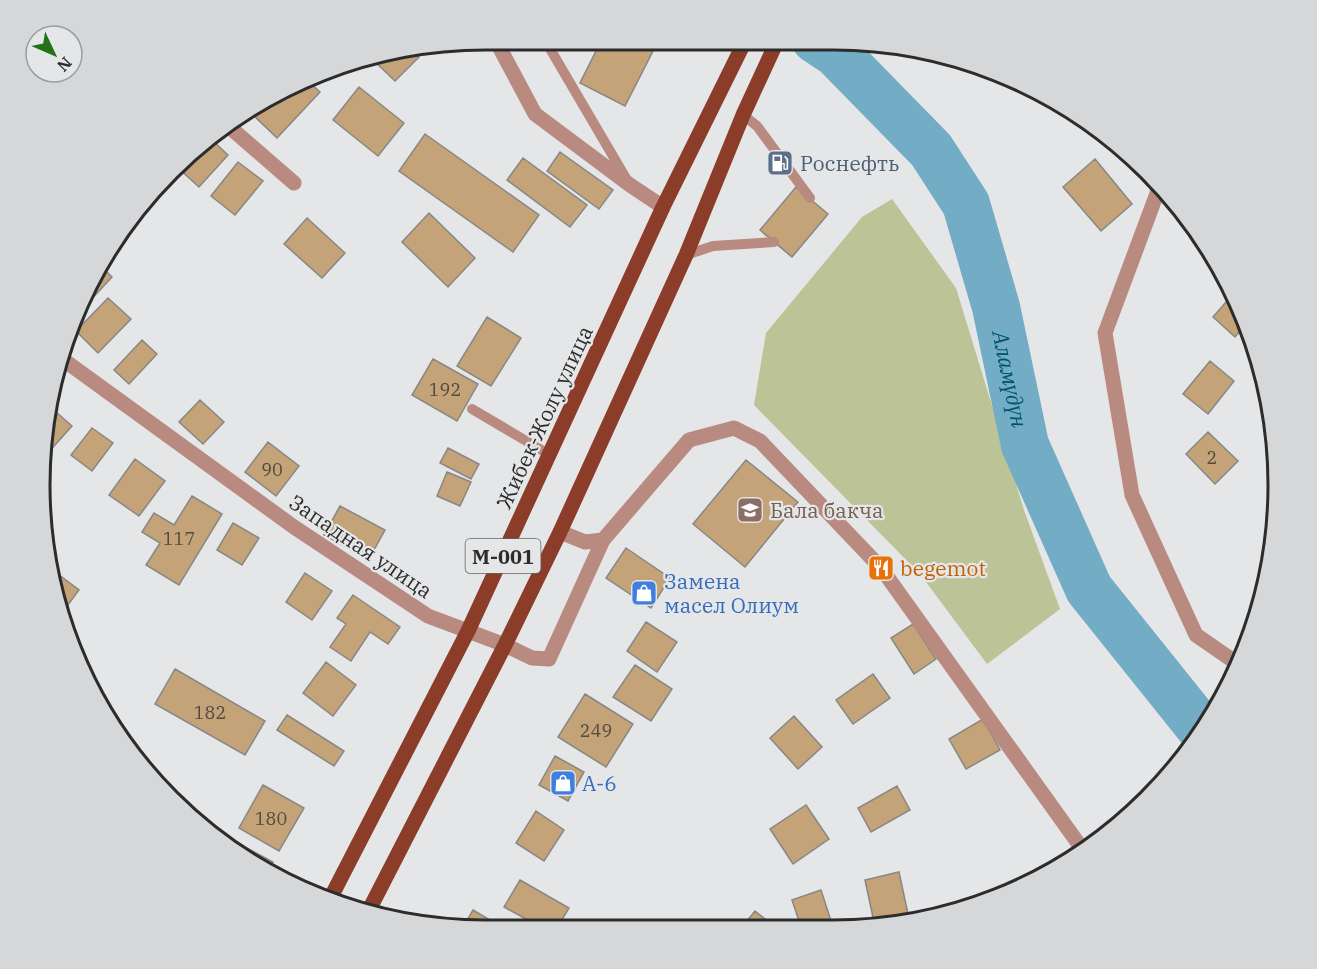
<svg xmlns="http://www.w3.org/2000/svg" width="1317" height="969" font-family="'IBM Plex Serif',serif">
	<rect width="100%" height="100%" fill="#e5e6e7"/>
	<path fill="#bcc396" d="M892,199L956,288L1024,510L1060,609L987,664L920,574L754,405L766,333L862,217Z"/>
	<g fill="none" stroke-linecap="round" stroke-linejoin="round">
		<path stroke="#72acc5" stroke-width="48" id="s1" d="M815,39L836,53L931,150L966,204L996,307L1025,445L1089,589L1202,730"/>
	</g>
	<path fill="#c3a377" stroke="#888786" stroke-width="1.5" d="M602,39H629L653,51L625,106L580,83Z
		M410,49L419,57L395,81L370,57L373,54Z
		M309,82L320,92L277,138L250,112L256,106Z
		M359,87L404,123L378,156L333,120Z
		M425,134L539,215L513,252L399,171Z
		M210,138L228,155L199,187L177,167Z
		M560,152L613,190L599,209L547,171Z
		M523,158L587,205L570,227L507,180Z
		M1095,159L1132,204L1101,231L1063,187Z
		M238,162L263,181L235,215L211,196Z
		M796,187L828,214L792,257L760,230Z
		M429,213L475,258L448,287L402,242Z
		M307,218L345,253L322,278L284,244Z
		M100,265L112,277L75,317L85,288Z
		M1234,293L1246,324L1235,337L1213,317Z
		M108,298L131,319L98,353L76,331Z
		M487,317L521,338L491,386L457,366Z
		M142,340L157,354L129,384L114,370Z
		M433,359L478,384L457,421L412,395Z
		M1210,361L1234,381L1208,414L1183,394Z
		M200,400L224,422L203,444L179,422Z
		M47,404L72,426L46,455Z
		M92,428L113,443L92,471L71,455Z
		M1208,432L1238,461L1215,484L1186,454Z
		M268,442L299,466L276,496L245,472Z
		M448,448L479,464L471,479L440,463Z
		M135,459L165,481L139,516L109,495Z
		M746,460L798,502L745,567L693,524Z
		M447,472L471,482L460,506L437,496Z
		M192,496L222,514L179,585L146,565L160,543L142,532L154,513L174,525Z
		M340,506L385,530L369,559L324,535Z
		M233,523L259,538L242,565L217,550Z
		M626,548L670,578L651,608L606,578Z
		M50,568L79,590L62,613Z
		M305,573L332,591L312,620L286,602Z
		M353,595L400,627L388,644L370,632L351,661L330,647L346,624L337,618Z
		M646,622L677,642L657,672L627,651Z
		M913,624L936,659L914,674L891,638Z
		M326,662L356,685L333,716L303,693Z
		M635,665L672,689L651,721L613,697Z
		M175,669L265,721L245,755L155,704Z
		M873,674L890,698L853,724L836,700Z
		M585,694L633,724L606,767L558,737Z
		M287,715L344,751L334,766L277,730Z
		M794,716L822,747L798,769L770,738Z
		M983,719L1000,750L966,769L949,739Z
		M555,756L584,772L568,801L539,785Z
		M263,785L304,808L279,851L239,828Z
		M897,786L910,810L871,832L858,808Z
		M806,805L829,839L793,864L770,829Z
		M536,811L564,830L544,861L516,843Z
		M241,845L273,862L267,872L237,853Z
		M899,872L908,914L874,922L865,880Z
		M520,880L569,908L557,928H542L504,907Z
		M821,890L833,927H801L792,900Z
		M473,910L505,929H462Z
		M755,911L775,927H742Z"/>
	<g fill="none" stroke-linecap="round" stroke-linejoin="round">
		<path stroke="#b98b80" stroke-width="10" d="M549,39V47L627,180
			M1076,112L1080,120L1103,136
			M743,115L757,126L810,198
			M686,255L713,246L774,242
			M472,409L550,455"/>
		<path stroke="#b98b80" stroke-width="15" d="M495,39L535,114L630,185L663,207
			M226,124L294,183
			M1159,188L1105,333L1132,495L1196,635L1238,664
			M61,358L294,527L428,616L505,645L532,658L549,659L603,540
			M560,532L585,542L603,540L689,440L734,428L760,441L881,568L1083,850"/>
		<path stroke="#8b3d2a" stroke-width="15" d="M330,899L468,631L663,207L746,39
			M367,914L505,645L560,532L686,255L743,115L778,39"/>
	</g>
	<defs>
		<symbol id="fuel-square" viewBox="-11 -11 22 22"><rect x="-9" y="-9" width="18" height="18" rx="4" fill="#5c6f8a" stroke="#e5e6e7"/><path d="M-5.5-6h7V0h2V4h1.3V-2.5L3-4.5l.8-.8L6-3V5H2.5V1h-1V6h-7ZM-4.2-4.7v3.2H.2V-4.7Z" fill="#fff"/></symbol>
		<symbol id="school-square" viewBox="-11 -11 22 22"><rect x="-9" y="-9" width="18" height="18" rx="4" fill="#8d6e63" stroke="#e5e6e7"/><path d="M0-5L7-2L0 1L-7-2ZM-4 1L0 2.5L4 1V4Q0 6-4 4Z" fill="#fff"/></symbol>
		<symbol id="restaurant-square" viewBox="-11 -11 22 22"><rect x="-9" y="-9" width="18" height="18" rx="4" fill="#e8710a" stroke="#e5e6e7"/><path d="M-5-6h1v4h1v-4h1v4h1v-4h1v5L-1.5 .5V6h-2V.5L-5-1ZM5-6V6H3V1.5H1.5Q1.5-4 5-6Z" fill="#fff"/></symbol>
		<symbol id="shop-square" viewBox="-11 -11 22 22"><rect x="-9" y="-9" width="18" height="18" rx="4" fill="#3f7fe0" stroke="#e5e6e7"/><path d="M-5-2.5h2.3a2.7 3.5 0 0 1 5.4 0H5L5.5 6h-11ZM-1.5-2.5h3a1.5 2.3 0 0 0-3 0Z" fill="#fff"/></symbol>
	</defs>
	<g fill-rule="evenodd">
		<use href="#fuel-square" x="765" y="148" width="30" height="30"/>
		<use href="#school-square" x="735" y="495" width="30" height="30"/>
		<use href="#restaurant-square" x="866" y="553" width="30" height="30"/>
		<use href="#shop-square" x="629" y="578" width="30" height="30"/>
		<use href="#shop-square" x="548" y="768" width="30" height="30"/>
	</g>
	<g text-anchor="middle" dominant-baseline="central" stroke-width="4.5" stroke-linejoin="round" paint-order="stroke">
		<g font-size="18" fill="#524a40">
			<text x="445" y="389">192</text>
			<text x="1212" y="457">2</text>
			<text x="272" y="469">90</text>
			<text x="179" y="538">117</text>
			<text x="210" y="712">182</text>
			<text x="596" y="730">249</text>
			<text x="271" y="818">180</text>
		</g>
		<rect fill="#e5e6e7" stroke="#646465" stroke-width="1.5" x="465.5" y="539" width="75" height="34" rx="4.5"/>
		<g font-size="20" font-weight="bold" fill="#2c2c2d">
			<text x="503" y="556">М-001</text>
		</g>
		<g font-size="21" fill="#4e5e75" stroke="#e5e6e7" text-anchor="start">
			<text x="800" y="163">Роснефть</text>
		</g>
		<g font-size="21" fill="#2c2c2d" stroke="#e5e6e7">
			<text transform="translate(544 417) rotate(-65)">Жибек-Жолу улица</text>
			<text transform="translate(361 546) rotate(34)">Западная улица</text>
		</g>
		<g font-size="21" fill="#785e54" stroke="#e5e6e7" text-anchor="start">
			<text x="770" y="510">Бала бакча</text>
		</g>
		<g font-size="21" fill="#c56008" stroke="#e5e6e7" text-anchor="start">
			<text x="900" y="568">begemot</text>
		</g>
		<g font-size="21" fill="#366cbe" stroke="#e5e6e7" text-anchor="start">
			<text x="664" y="581">Замена<tspan x="664" dy="24">масел Олиум</tspan></text>
			<text x="582" y="783">А-6</text>
		</g>
		<g font-size="22" font-style="italic" fill="#00536d" stroke="#e5e6e7">
			<text stroke="none"><textPath href="#s1" startOffset="406">Аламүдүн</textPath></text>
		</g>
	</g>
	<path d="M0 0H1317V969H0ZM485 50H833A435 435 0 0 1 1268 485V485A435 435 0 0 1 833 920H485A435 435 0 0 1 50 485V485A435 435 0 0 1 485 50Z" fill="#d6d7d8" fill-rule="evenodd"/>
	<path fill="none" stroke="#2c2c2d" stroke-width="3" d="M485 50H833A435 435 0 0 1 1268 485V485A435 435 0 0 1 833 920H485A435 435 0 0 1 50 485V485A435 435 0 0 1 485 50Z"/>
	<g transform="translate(54 54) rotate(134)"><circle r="28" fill="#e5e6e7" stroke="#9b9c9d" stroke-width="1.5"/>
	<path d="M0-4.5L10 22L0 15L-10 22Z" fill="#247116"/>
	<text y="-9" font-size="16" font-weight="bold" text-anchor="middle" fill="#2c2c2d">N</text>
	</g>
</svg>
